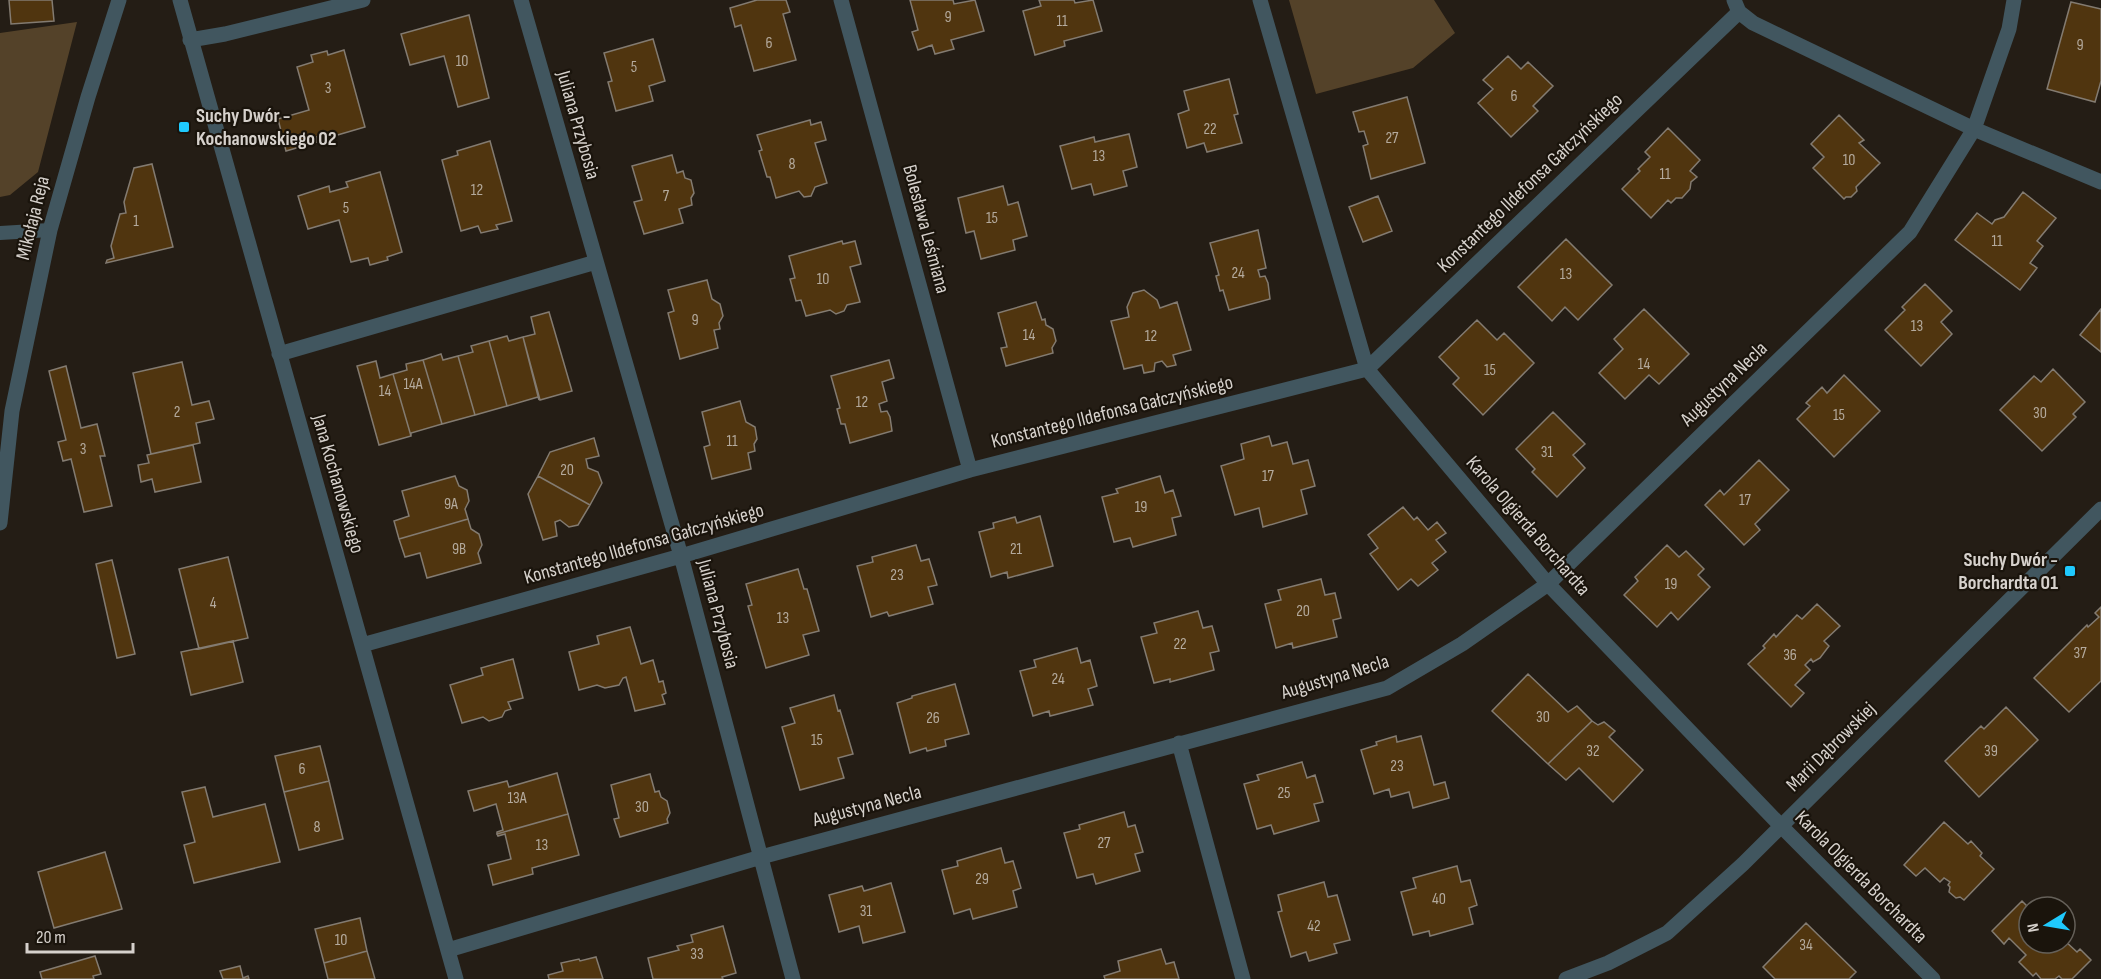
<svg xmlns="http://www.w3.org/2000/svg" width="2101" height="979" font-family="'Sofia Sans Condensed',sans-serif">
	<rect width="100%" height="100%" fill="#241d15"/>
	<path fill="#544229" d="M1289,0H1434L1455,33L1413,68L1316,94Z
		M77,22L38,172L10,195L0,197V33Z"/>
	<path fill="#50350f" stroke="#837b71" stroke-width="1.5" d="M9,0H52L54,21L11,24Z
		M757,0H786L790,12L783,14L796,60L754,71L741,25L735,27L730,8Z
		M910,0H953L954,4L975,0L984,31L951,40L954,49L935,54L932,45L918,50L912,32L918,30Z
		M1039,0H1074L1075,3L1093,0L1102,31L1064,41L1065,46L1035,55L1023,11L1041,6Z
		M2071,2L2101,9V81L2095,102L2047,89Z
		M469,15L489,98L458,107L444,56L410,65L401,34Z
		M653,39L665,81L649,86L653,101L616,111L608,82L612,81L604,53Z
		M344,50L365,127L334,136L333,132L316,137L317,142L286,151L278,119L309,110L297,67L313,62L311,55L327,51L328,55Z
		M1508,56L1521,69L1528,62L1553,86L1533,106L1538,111L1511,137L1478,103L1493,89L1483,80Z
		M1229,79L1238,114L1234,115L1242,143L1207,152L1204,143L1187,148L1178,114L1189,110L1184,91Z
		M1407,97L1425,163L1371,179L1363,146L1368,144L1364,131L1359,132L1353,112Z
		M1839,115L1864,140L1859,143L1880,163L1856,187L1857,191L1851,197H1846L1844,199L1813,168L1824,157L1811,144Z
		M810,120L811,125L821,122L826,140L815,143L827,183L815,187L811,196L804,197L799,191L776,198L770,177H767L759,151L762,150L757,135Z
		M1668,128L1700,160L1690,171L1697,177L1691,182L1690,189L1682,198H1676L1671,203L1668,200L1651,218L1622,189L1640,171L1638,169L1650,157L1645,152Z
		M1129,134L1137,167L1123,171L1127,186L1094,195L1091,184L1072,189L1060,146L1094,137L1095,142Z
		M490,141L512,221L496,225L498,229L481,233L478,226L461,231L442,160L458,155L457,151Z
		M672,155L677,173L683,171L685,178L691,180L694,193L691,198L692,205L679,209L683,223L644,234L634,202L642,200L632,166Z
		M152,164L173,247L106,263L107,260L114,258L111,246L120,214L126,213L124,202L134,168Z
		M380,172L402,252L387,257L388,260L370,265L368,258L351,262L339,220L308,229L298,196L329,186L330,192L348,187L346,182Z
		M1003,186L1008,205L1018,202L1027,236L1013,240L1015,250L981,259L974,231L966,233L958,198Z
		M2023,192L2056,218L2037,241L2043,246L2030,263L2037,268L2020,290L1955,240L1977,213L1992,224L1995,220L2004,217Z
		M1378,196L1392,231L1363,242L1349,207Z
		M1258,230L1266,268L1258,270L1260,277L1265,276L1268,283L1270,299L1229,310L1223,290L1220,291L1216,276L1219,275L1210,243Z
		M1566,239L1612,285L1578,320L1565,307L1552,321L1518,287Z
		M842,241L843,244L855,241L861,264L850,267L860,302L847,305L844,311L836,314L830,310L806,316L801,300L796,301L790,279L795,278L789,256Z
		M707,280L712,299L720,304L723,316L719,323L720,329L714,330L718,348L680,359L668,313L674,311L668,290Z
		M1925,284L1952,311L1941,322L1952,334L1921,366L1885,330L1905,310L1902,307Z
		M1144,290L1157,300L1160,308L1177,302L1191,350L1173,355L1176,365L1167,367L1162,361L1155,363L1154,371L1144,373L1142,365L1124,369L1111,321L1129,317L1127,307L1133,293Z
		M1036,302L1042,320L1045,319L1046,325L1053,329L1056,341L1052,348L1053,353L1006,366L1001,348L1007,347L998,313Z
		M1644,309L1689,354L1659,384L1649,375L1625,399L1599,373L1623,349L1614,339Z
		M2101,309V352L2080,335Z
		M549,312L572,391L540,400L523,337L535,334L531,317Z
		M1477,320L1497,340L1504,333L1534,363L1483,415L1453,384L1459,378L1439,357Z
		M507,336L509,341L523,337L539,400L538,397L507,406L489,341Z
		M489,341L507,406L475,415L458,356L473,352L471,346Z
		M441,354L443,360L458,356L475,415L442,424L423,360Z
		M423,360L442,424L411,433V436L393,374L407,370L406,364Z
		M889,360L894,378L882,382L887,401L879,404L881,412L887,411L890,417L892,431L850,443L845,424H841L837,409L840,408L831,376Z
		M376,361L380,378L393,374L411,436L379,445L357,366Z
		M182,362L192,405L209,401L214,419L196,423L200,443L151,454L133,373Z
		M66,366L81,428L97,424L105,456H100L112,506L84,512L71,459L63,461L58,442L66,440L49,371Z
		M2053,369L2085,402L2073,414L2076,417L2042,451L2000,410L2034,376L2041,382Z
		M1844,375L1880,411L1834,457L1797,419L1810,406L1806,403L1822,387L1827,393Z
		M740,401L746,422L755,427L757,439L754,444L755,451L748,453L751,469L712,479L704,447L710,445L702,412Z
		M1553,412L1585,444L1573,455L1585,468L1557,497L1532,472L1535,469L1516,449Z
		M1269,436L1272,446L1287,442L1293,464L1308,460L1315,486L1301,490L1307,514L1263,527L1259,508L1235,515L1221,466L1244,459L1241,444Z
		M594,438L599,456L586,459L588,468L598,472L602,483L590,505L538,476L550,452Z
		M193,445L201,482L155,492L152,479L141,482L138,465L149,463L147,455Z
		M1759,460L1789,490L1755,524L1760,530L1744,545L1705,505L1720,490L1724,495Z
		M455,476L459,486L467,490L469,501L465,509L468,519L399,539L394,521L409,516L402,491Z
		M538,476L590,505L578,525L569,527L560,520L555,522L557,536L543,540L528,494Z
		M1160,476L1165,493L1173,490L1181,516L1172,518L1176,535L1133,547L1130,538L1114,542L1102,497L1118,493L1116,489Z
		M1403,507L1414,520L1417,517L1428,530L1437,522L1446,533L1436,540L1446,552L1432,563L1438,570L1418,586L1411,579L1398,590L1370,554L1378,548L1368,535Z
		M1040,516L1053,566L1008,578L1007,572L991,577L979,532L994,528L993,523L1015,517L1017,523Z
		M468,519L471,529L479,534L482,545L478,553L481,563L427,578L420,553L405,557L399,539Z
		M916,545L921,561L929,559L937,585L928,587L933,604L889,616L887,612L871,617L857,566L873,562L872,557Z
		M1667,545L1679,557L1686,551L1704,569L1698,575L1710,587L1678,620L1671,612L1657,627L1624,595L1638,581L1635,577Z
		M228,557L248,638L199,649L179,569Z
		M112,560L135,654L117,658L96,564Z
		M798,569L804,589H807L819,631L803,635L809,655L766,668L748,606L752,605L746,584Z
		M1321,579L1325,595L1335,593L1341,618L1333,620L1337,637L1293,648L1292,643L1276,648L1265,604L1281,600L1278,590Z
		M1817,604L1840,626L1824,641L1829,646L1820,658L1813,662L1811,659L1805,665L1810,670L1795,685L1804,693L1791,707L1748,664L1765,648L1763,646L1774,634L1776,637L1797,615L1802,619Z
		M2101,607V681L2069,712L2034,678L2087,625L2088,627L2099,617L2095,613Z
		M1198,611L1203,628L1212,626L1219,651L1210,653L1214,670L1170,682V679L1154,683L1141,637L1157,633L1154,623Z
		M630,627L641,664L653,660L659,682L663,681L666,693L662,695L665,704L635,711L626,677L623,678L619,685L605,688L597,685L579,690L569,652L599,644L597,636Z
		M233,641L243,682L191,695L181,652Z
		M1077,648L1081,663L1090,660L1097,686L1088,689L1093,705L1050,716L1049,711L1033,716L1020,671L1036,667L1034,660Z
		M513,659L523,698L508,702L511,709L505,711L502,717L489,721L483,717L462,723L450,685L483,675L481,668Z
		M1528,674L1568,712L1577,706L1592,721L1548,764L1492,711Z
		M955,684L969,734L945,740L946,746L927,751L926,748L910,753L897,703L912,698V696Z
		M834,695L838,711L840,710L853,754L838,758L844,778L800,790L782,727L795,723L790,708Z
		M2006,707L2038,740L1979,797L1945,761L1981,726L1984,729Z
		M1592,721L1598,725L1604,722L1615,731L1609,737L1643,770L1613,802L1579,768L1566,780L1548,764Z
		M1396,736L1397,742L1421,736L1434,785L1445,782L1449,798L1413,808L1409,792L1391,797L1389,789L1374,794L1361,750L1377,745L1376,742Z
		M320,746L329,781L284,792L275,756Z
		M1302,762L1307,778L1315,775L1323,802L1314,804L1319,821L1274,834L1271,825L1257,829L1244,784L1259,780L1257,775Z
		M557,773L568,814L497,834V832L503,830L496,804L474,811L468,791L507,781L509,787Z
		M650,774L655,792L659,791L661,797L667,801L670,813L667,819L668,823L620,837L614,819L619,818L611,785Z
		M329,781L343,839L299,850L284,792Z
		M205,787L213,817L265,804L280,862L194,883L184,845L195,842L182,792Z
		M1124,812L1128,827L1135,825L1143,852L1135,854L1140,871L1096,884L1093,874L1077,878L1064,833L1080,829L1079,825Z
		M568,814L579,855L532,868L533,874L493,885L488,865L511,859L505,834L498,836L497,834Z
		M1944,822L1968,844L1971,841L1982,853L1980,856L1994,869L1964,900L1960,897L1956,898L1949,892L1950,887L1948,885L1950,882L1944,878L1940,882L1925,868L1916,876L1904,865Z
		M1001,848L1005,863L1013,861L1021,888L1013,891L1017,907L973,919L970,909L954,914L942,870L958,866L957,861Z
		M105,852L122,909L54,928L38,872Z
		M1457,866L1461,882L1470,880L1477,905L1469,908L1473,924L1430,936L1429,931L1413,935L1401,892L1416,888L1413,878Z
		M1324,882L1328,897L1337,895L1350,940L1334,944L1337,953L1309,961L1306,952L1291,957L1278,912L1282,911L1278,895Z
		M891,883L905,932L863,943L859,926L839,932L829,895L862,886L864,891Z
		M2022,901L2029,908V943H2065V941L2077,952L2080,949L2091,960L2072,979H2062L2059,976L2055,979H2041L2036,973L2033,976L2019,962L2026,955L2009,938L2004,944L1992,931Z
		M360,918L367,951L324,963L315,929Z
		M1806,923L1856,972L1849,979H1775L1763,967Z
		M723,926L736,973L722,977L723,979H653L648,958L679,950L677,946L693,942L691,935Z
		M1161,949L1166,964L1174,962L1179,979H1105L1104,976L1120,971L1118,961Z
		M367,951L375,979H328L324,963Z
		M95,956L101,974L93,976L94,979H42L40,972Z
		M596,957L603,979H549L548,975L563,971L561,963L579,959L580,961Z
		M240,966L243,978L248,976L249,979H223L220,971Z"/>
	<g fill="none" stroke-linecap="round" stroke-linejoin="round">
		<path stroke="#41565f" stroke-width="14" d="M0,233L50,230"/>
		<path stroke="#41565f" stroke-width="15" d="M180,0L456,979
			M521,0L681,556L793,979
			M841,0L970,470
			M1260,0L1367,369L1548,584L1781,826L1933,979
			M1739,12L1753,23L1974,129L2101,182
			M190,40L225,34L363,0
			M279,354L596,262
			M0,523L12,411L50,230L88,97L119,0
			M362,645L681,556L970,470L1367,369L1739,12L1734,0
			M1179,743L1243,979
			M448,950L761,857L1387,688L1462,644L1548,584L1910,232L1974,129L2009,29L2014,0
			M1566,979L1608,963L1667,933L1743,864L2101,509"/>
	</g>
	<g fill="#1fc9fd" stroke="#1a140c" stroke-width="2">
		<rect x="178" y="121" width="12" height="12" rx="3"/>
		<rect x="2064" y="565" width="12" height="12" rx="3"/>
	</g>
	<g text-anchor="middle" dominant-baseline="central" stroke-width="4.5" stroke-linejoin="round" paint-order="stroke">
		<g font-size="16" fill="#b4aa9d">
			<text x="948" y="17">9</text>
			<text x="1062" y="21">11</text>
			<text x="769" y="43">6</text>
			<text x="2080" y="45">9</text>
			<text x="462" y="61">10</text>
			<text x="634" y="67">5</text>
			<text x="328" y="88">3</text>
			<text x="1514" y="96">6</text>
			<text x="1210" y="129">22</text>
			<text x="1392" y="138">27</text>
			<text x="1099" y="156">13</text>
			<text x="1849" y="160">10</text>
			<text x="792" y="164">8</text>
			<text x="1665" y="174">11</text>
			<text x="477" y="190">12</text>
			<text x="666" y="196">7</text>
			<text x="346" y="208">5</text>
			<text x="992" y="218">15</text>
			<text x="136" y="221">1</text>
			<text x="1997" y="241">11</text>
			<text x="1238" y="273">24</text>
			<text x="1566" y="274">13</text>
			<text x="823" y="279">10</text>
			<text x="695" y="320">9</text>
			<text x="1917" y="326">13</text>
			<text x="1029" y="335">14</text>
			<text x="1151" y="336">12</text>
			<text x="1644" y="364">14</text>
			<text x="1490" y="370">15</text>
			<text x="413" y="384">14A</text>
			<text x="385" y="391">14</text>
			<text x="862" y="402">12</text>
			<text x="177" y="412">2</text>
			<text x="2040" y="413">30</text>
			<text x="1839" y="415">15</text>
			<text x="732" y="441">11</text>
			<text x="83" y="449">3</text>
			<text x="1547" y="452">31</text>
			<text x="567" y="470">20</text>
			<text x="1268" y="476">17</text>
			<text x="1745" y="500">17</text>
			<text x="451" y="504">9A</text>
			<text x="1141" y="507">19</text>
			<text x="459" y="549">9B</text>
			<text x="1016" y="549">21</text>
			<text x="897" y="575">23</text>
			<text x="1671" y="584">19</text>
			<text x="213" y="603">4</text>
			<text x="1303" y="611">20</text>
			<text x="783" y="618">13</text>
			<text x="1180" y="644">22</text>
			<text x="2080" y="653">37</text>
			<text x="1790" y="655">36</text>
			<text x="1058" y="679">24</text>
			<text x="1543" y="717">30</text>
			<text x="933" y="718">26</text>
			<text x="817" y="740">15</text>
			<text x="1593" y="751">32</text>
			<text x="1991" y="751">39</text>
			<text x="1397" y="766">23</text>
			<text x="302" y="769">6</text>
			<text x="1284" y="793">25</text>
			<text x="517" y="798">13A</text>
			<text x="642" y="807">30</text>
			<text x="317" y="827">8</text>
			<text x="1104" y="843">27</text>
			<text x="542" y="845">13</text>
			<text x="982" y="879">29</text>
			<text x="1439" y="899">40</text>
			<text x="866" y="911">31</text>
			<text x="1314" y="926">42</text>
			<text x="341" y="940">10</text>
			<text x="1806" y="945">34</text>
			<text x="697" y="954">33</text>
		</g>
		<g font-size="20" font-weight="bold" fill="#d6d1cc" stroke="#1a140c" text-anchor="start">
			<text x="196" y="116">Suchy Dwór -<tspan x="196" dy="23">Kochanowskiego 02</tspan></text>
			<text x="2058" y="560" text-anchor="end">Suchy Dwór -<tspan x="2058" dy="23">Borchardta 01</tspan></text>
		</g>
		<g font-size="20" fill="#d6d1cc" stroke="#1a140c">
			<text transform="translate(578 125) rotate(74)">Juliana Przybosia</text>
			<text transform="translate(1530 183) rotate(-44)">Konstantego Ildefonsa Gałczyńskiego</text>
			<text transform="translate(33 218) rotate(-76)">Mikołaja Reja</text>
			<text transform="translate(926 229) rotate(75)">Bolesława Leśmiana</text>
			<text transform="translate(1724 384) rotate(-44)">Augustyna Necla</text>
			<text transform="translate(1112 412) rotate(-14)">Konstantego Ildefonsa Gałczyńskiego</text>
			<text transform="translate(338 484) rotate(74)">Jana Kochanowskiego</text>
			<text transform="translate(1528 526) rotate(49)">Karola Olgierda Borchardta</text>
			<text transform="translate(644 544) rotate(-16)">Konstantego Ildefonsa Gałczyńskiego</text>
			<text transform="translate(718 614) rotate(75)">Juliana Przybosia</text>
			<text transform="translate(1335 677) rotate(-17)">Augustyna Necla</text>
			<text transform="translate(1831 747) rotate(-45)">Marii Dąbrowskiej</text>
			<text transform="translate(867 806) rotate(-15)">Augustyna Necla</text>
			<text transform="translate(1861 877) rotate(45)">Karola Olgierda Borchardta</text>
		</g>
	</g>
	<g transform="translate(2047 925) rotate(259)"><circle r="28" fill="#1a140c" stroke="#656059" stroke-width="1.5"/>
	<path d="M0-4.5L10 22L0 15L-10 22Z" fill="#1fc9fd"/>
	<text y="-9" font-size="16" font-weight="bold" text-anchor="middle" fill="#d6d1cc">N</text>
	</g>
	<path d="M27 943v9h106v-9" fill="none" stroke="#d6d1cc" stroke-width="3"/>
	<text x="36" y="943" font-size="18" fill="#d6d1cc" stroke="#1a140c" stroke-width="4.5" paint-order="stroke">20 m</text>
</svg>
